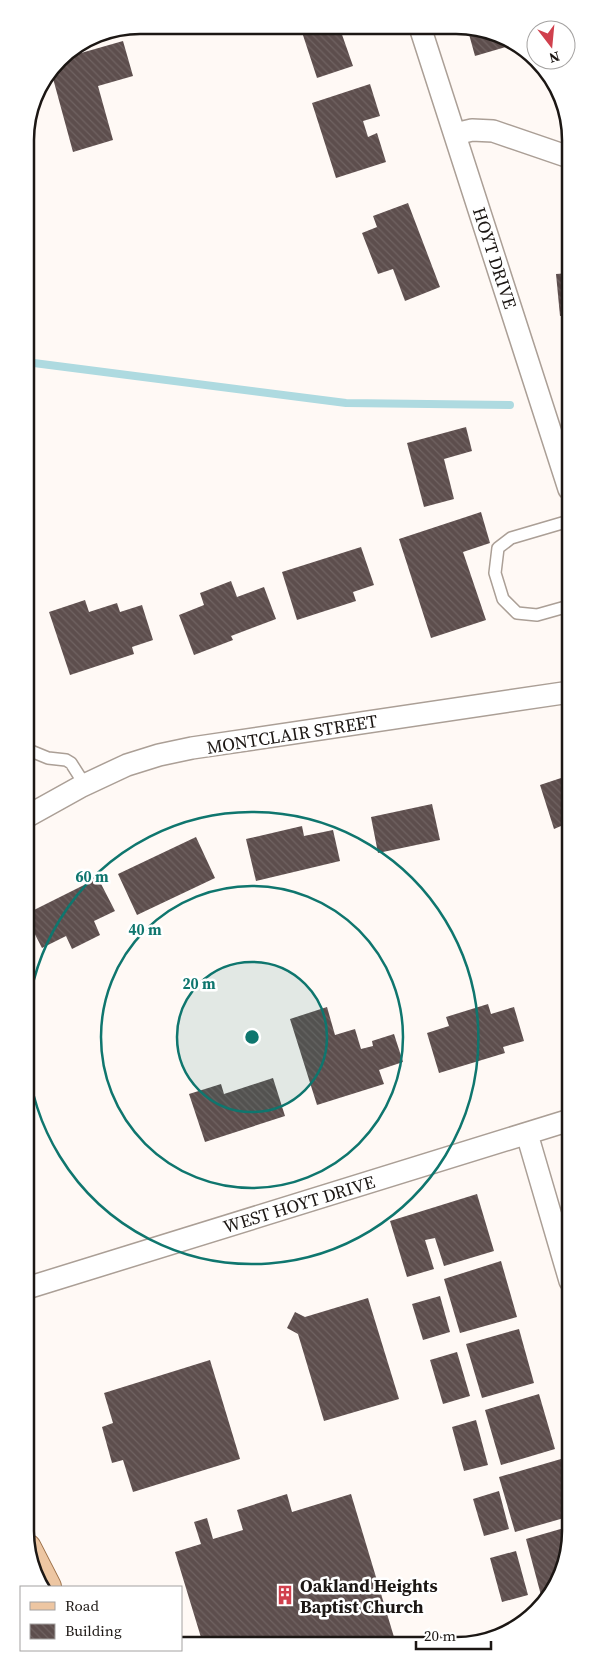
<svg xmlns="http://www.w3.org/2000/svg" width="596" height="1671" font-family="'Source Serif 4',serif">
	<defs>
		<pattern id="building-back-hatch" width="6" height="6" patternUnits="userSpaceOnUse" patternTransform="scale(1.25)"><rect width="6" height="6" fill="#5d4e4d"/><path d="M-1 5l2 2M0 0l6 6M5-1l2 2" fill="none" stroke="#706362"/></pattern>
	</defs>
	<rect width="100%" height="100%" fill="#fff9f5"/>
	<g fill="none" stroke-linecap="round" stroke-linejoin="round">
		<path stroke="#aedae0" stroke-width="8" d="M26,362L346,403L510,405"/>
	</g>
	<path fill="url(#building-back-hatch)" d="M300,26H339L353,66L317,78Z
		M467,27H479L513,45L475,56Z
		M123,41L133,76L98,86L113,140L73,152L51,71L60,59Z
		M370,84L380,116L363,121L368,137L377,133L386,162L336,178L312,103Z
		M408,203L440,287L405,301L393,269L378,274L362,233L377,227L373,216Z
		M569,273V315L560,316L556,274Z
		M466,427L472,451L444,459L454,499L424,507L407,443Z
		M481,512L490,543L463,552L486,620L431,638L399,539Z
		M361,547L374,585L353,592L356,601L297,620L282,572Z
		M231,581L237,597L264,587L276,619L231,636L233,640L194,655L179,615L204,605L200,593Z
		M85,600L89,612L117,603L120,612L142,605L153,640L132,647L134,654L70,675L49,612Z
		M570,775V843L567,844L561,826L554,829L540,785Z
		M432,804L440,840L378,853L371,817Z
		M302,826L304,836L333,830L340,861L256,881L246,839Z
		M196,837L215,878L137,915L118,874Z
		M98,878L115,911L94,921L100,935L72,949L66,936L42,948L26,917V914Z
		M488,1004L491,1014L514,1007L524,1041L503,1047L505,1053L439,1073L427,1033L449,1026L446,1017Z
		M327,1007L335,1035L355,1029L361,1049L373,1046L372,1041L394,1034L403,1062L379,1070L384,1084L317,1105L290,1019Z
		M273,1078L285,1116L205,1142L189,1094L221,1084L224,1094Z
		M477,1194L494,1251L444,1266L435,1238L425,1240L434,1269L407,1277L390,1221Z
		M501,1261L517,1317L460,1333L444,1279Z
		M440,1296L450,1332L423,1340L412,1304Z
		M368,1298L399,1399L324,1421L298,1334L287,1328L295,1312L305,1317Z
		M519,1329L534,1383L482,1398L466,1344Z
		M457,1352L470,1396L443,1404L430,1360Z
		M210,1360L240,1459L133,1492L123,1460L112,1463L102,1427L113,1423L104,1393Z
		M539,1394L555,1449L501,1465L485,1410Z
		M476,1420L488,1465L464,1471L452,1427Z
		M561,1459L571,1491V1516L515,1532L499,1477Z
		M499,1491L509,1529L484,1536L473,1499Z
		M287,1494L292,1512L351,1494L394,1637L372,1644H203L175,1552L201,1544L194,1522L207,1518L213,1539L243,1530L237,1510Z
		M571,1526V1539L547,1598L542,1599L526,1539Z
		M516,1551L528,1595L502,1602L490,1558Z"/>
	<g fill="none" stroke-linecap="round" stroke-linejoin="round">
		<defs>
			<path id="service" d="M569,521L511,538L498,548L495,573L503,599L517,613L537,615L569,606
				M26,749L48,758L66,760L71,763L85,785"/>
			<path id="minor" d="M420,27L569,489
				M455,134L472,130L493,131L569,157
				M26,817L80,787L127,765L159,755L192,748L570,692
				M527,1134L570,1281
				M27,1288L570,1120"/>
			<path id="primary" d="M27,1548L47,1587"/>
		</defs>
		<use href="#service" stroke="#ab9f96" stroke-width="14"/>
		<use href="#minor" stroke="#ab9f96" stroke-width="24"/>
		<use href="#primary" stroke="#9c7048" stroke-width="30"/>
		<use href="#service" stroke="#fff" stroke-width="11"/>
		<use href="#minor" stroke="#fff" stroke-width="21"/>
		<use href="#primary" stroke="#edc6a2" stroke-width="28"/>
	</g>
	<circle cx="252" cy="1037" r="75" fill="#0f766e" fill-opacity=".12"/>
	<g fill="none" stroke="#0f766e" stroke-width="2.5">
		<circle cx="252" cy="1037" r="75"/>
		<circle cx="252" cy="1037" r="151"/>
		<path d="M27 1021A226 226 0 1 1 27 1055"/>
	</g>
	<defs>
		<symbol id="building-bare" viewBox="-9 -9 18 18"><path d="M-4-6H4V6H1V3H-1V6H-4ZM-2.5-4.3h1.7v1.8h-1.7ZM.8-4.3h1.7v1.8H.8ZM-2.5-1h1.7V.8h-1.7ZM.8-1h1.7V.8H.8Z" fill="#d0404d" stroke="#fff" stroke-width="2.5" paint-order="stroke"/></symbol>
	</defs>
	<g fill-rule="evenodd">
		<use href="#building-bare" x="271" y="1581" width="28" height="28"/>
	</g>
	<g text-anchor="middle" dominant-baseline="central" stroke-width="5" stroke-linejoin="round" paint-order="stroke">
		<g font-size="18" fill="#1c1714" stroke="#fff">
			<text transform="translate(495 258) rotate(72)">HOYT DRIVE</text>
			<text transform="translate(292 734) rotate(-9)">MONTCLAIR STREET</text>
			<text transform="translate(299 1204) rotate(-17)">WEST HOYT DRIVE</text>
		</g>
		<g font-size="18" font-weight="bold" fill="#1c1714" stroke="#fff" text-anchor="start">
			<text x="300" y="1585">Oakland Heights<tspan x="300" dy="21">Baptist Church</tspan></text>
		</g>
	</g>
	<path d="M0 0H596V1671H0ZM140 34H456A106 106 0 0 1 562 140V1531A106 106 0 0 1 456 1637H140A106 106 0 0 1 34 1531V140A106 106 0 0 1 140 34Z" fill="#fff" fill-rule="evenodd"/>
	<path fill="none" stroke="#1c1714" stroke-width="2.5" d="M140 34H456A106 106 0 0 1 562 140V1531A106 106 0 0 1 456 1637H140A106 106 0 0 1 34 1531V140A106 106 0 0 1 140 34Z"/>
	<circle cx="252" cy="1037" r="8" fill="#0f766e" stroke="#fff" stroke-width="2.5"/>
	<g font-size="15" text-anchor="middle" font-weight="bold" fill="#0f766e" stroke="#fff" stroke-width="5" stroke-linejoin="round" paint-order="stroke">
		<text x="92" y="882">60 m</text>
		<text x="145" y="935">40 m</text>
		<text x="199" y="989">20 m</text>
	</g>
	<rect x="20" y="1586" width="162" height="65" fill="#ffffff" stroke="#a4a2a1"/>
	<rect x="30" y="1602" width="25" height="8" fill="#edc6a2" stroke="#a4a2a1"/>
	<text x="65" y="1611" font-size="15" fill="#1c1714">Road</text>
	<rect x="30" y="1624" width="25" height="15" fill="url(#building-back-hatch)" stroke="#a4a2a1"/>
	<text x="65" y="1636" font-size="15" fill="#1c1714">Building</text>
	<g transform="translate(551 45) rotate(164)"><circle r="24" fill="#ffffff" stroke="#a4a2a1"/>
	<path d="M0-4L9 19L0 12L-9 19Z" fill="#d0404d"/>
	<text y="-8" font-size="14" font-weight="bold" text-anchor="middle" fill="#1c1714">N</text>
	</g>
	<path d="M416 1641v8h75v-8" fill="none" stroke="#1c1714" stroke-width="2.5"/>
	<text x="424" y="1641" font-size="15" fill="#1c1714" stroke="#ffffff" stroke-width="4" paint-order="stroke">20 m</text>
</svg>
